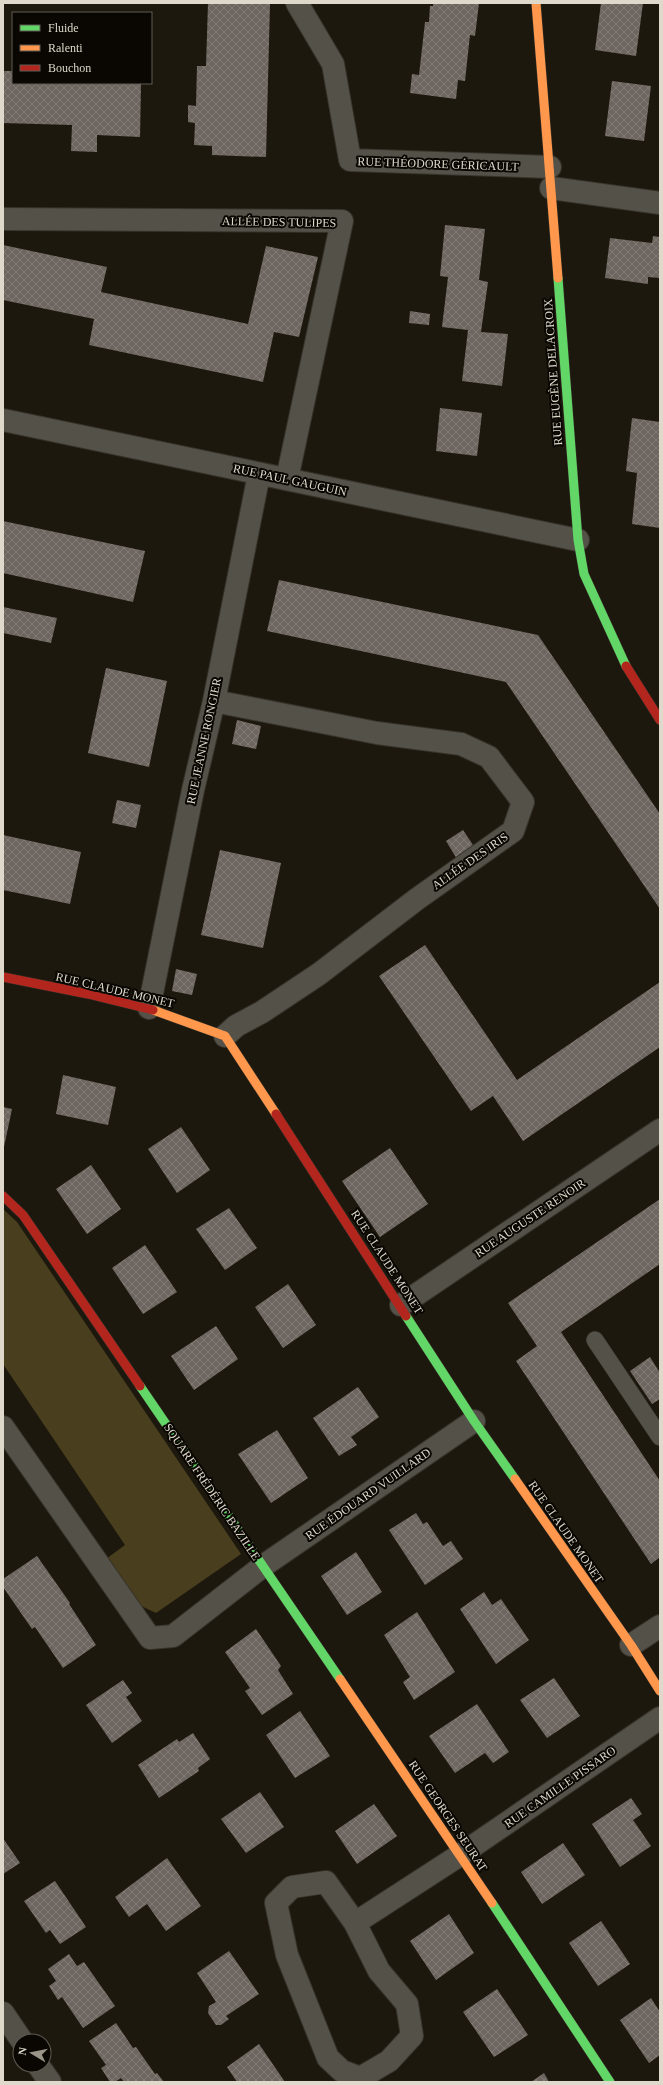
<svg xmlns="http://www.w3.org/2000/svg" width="663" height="2085" font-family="Georgia,serif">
	<defs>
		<pattern id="building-cross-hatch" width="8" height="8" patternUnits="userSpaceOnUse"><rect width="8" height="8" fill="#6d655f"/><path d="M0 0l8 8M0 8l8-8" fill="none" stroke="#817a75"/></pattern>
	</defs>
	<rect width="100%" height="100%" fill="#1d180d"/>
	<path fill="#493e1d" d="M3,1209L17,1222L241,1554L156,1613L141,1606L106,1559L125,1545L3,1364Z"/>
	<path fill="url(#building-cross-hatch)" d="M208,3L270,4L266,157L212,155V146L194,145L195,123L188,122V105L196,106L197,66H206Z
		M433,3H479L475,36L470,35L465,81L458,80L456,99L410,93L412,74L419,75L425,22H429L430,6H433Z
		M601,3H643L636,56L595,50Z
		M3,71H13V83H141L140,137L97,135V152L71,151L72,125L3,123Z
		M612,81L651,86L644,141L605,136Z
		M445,225L485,229L479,280L488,282L481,332L508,334L502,386L462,381L468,330L442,327L448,277L440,276Z
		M653,236L660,237V278L648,277V284L605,278L610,238L652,243Z
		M3,245L107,267L101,292L248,324L266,246L318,257L299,337L274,332L263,382L89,345L94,319L3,300Z
		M410,311L430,314L429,325L409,323Z
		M440,408L482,413L477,456L436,451Z
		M632,418L660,422V528L632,524L637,473L626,471Z
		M3,521L145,551L133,602L3,573Z
		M279,580L538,635L660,814V909L506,682L267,631Z
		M3,607L57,618L51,643L3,633Z
		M106,668L167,681L149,767L88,753Z
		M237,720L261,726L256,749L232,744Z
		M117,800L141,805L136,828L112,823Z
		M463,830L475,848L457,859L446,841Z
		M3,835L81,852L70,904L3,890Z
		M220,850L281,863L263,948L201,935Z
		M425,945L517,1080L660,982V1047L523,1141L493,1096L471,1111L379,976Z
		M176,969L197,974L192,995L172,991Z
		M63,1075L116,1087L108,1125L56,1114Z
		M3,1107L12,1109L4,1147H3Z
		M181,1127L210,1170L177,1193L148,1149Z
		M390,1148L428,1204L380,1237L342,1181Z
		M91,1165L121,1209L87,1234L56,1189Z
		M660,1199V1264L561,1332L660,1481V1557L651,1564L516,1361L537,1346L508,1303Z
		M229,1208L257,1248L225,1270L196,1229Z
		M145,1245L177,1292L143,1314L112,1268Z
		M288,1284L316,1325L283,1348L255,1307Z
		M216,1326L238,1359L194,1390L171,1356Z
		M650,1357L660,1373V1399L652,1404L630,1371Z
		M358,1387L379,1417L351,1437L357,1445L339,1456L313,1418Z
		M277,1430L308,1478L271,1503L238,1454Z
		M416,1513L423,1524L427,1522L443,1546L451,1541L463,1559L425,1585L389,1530Z
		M356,1552L382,1592L347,1615L321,1576Z
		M37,1556L70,1603L69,1604L96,1645L63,1668L35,1627L32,1629L3,1587V1579Z
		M484,1592L492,1605L501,1599L529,1640L496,1664L460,1609Z
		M417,1612L455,1672L414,1700L403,1682L410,1677L384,1635Z
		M256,1629L281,1666L278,1670L293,1694L262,1715L245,1691L250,1688L225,1652Z
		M554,1678L580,1716L547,1738L520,1700Z
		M123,1680L132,1693L126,1697L142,1721L112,1743L86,1705Z
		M477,1704L509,1752L493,1763L485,1753L455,1773L429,1736Z
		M300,1711L330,1756L295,1778L266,1735Z
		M193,1733L210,1759L198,1768L199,1771L159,1798L138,1765L177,1739L179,1742Z
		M260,1792L284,1827L246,1853L221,1819Z
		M631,1798L642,1814L633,1820L651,1846L620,1867L592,1824Z
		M374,1804L397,1836L357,1864L335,1831Z
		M3,1838L20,1863L3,1874Z
		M563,1843L585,1875L542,1904L521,1872Z
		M167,1858L201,1906L166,1931L147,1904L129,1917L115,1897Z
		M55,1881L86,1927L60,1944L50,1930L46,1933L24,1901Z
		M449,1914L474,1953L436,1980L410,1941Z
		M601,1921L630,1964L598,1986L569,1943Z
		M229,1951L259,1994L226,2016L229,2019L221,2025H216L208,2013L209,2006L216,2002L197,1973Z
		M69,1954L77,1966L84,1962L115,2006L83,2028L62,1997L58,2000L49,1986L56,1981L48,1969Z
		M497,1989L528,2035L494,2057L463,2012Z
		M651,1998L660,2012V2055L649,2063L620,2020Z
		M116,2023L133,2048L136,2047L155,2074L157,2073L164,2082H124L121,2078L115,2082H110L101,2068L106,2065L89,2041Z
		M259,2044L285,2082H237L227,2067Z
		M544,2073L549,2082H531Z"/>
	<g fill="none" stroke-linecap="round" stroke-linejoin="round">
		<defs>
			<path id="lane" d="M595,1340L660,1437"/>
			<path id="street" d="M297,3L333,64L350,160L550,167
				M551,188L660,203
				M3,219L342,221L287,479
				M3,420L578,540
				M214,701L377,733L461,744L489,757L523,802L513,831L417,899L319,974L262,1012L236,1026L225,1036
				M149,1008L193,790L214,701L259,474
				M401,1305L660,1130
				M3,1427L150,1638L173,1636L263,1566L474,1421
				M631,1645L660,1626
				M326,1882L355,1923L379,1971L407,2004L412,2036L389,2061L360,2078L342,2071L328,2058L287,1955L276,1903L292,1887Z
				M355,1923L460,1855L660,1718
				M3,2013L22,2041
				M38,2065L50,2082"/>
			<path id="fast" d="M558,278L578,540L584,574L626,666
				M406,1316L474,1421L515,1479
				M140,1386L340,1679
				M492,1903L610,2082"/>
			<path id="slow" d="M536,3L558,278
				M153,1010L225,1036L276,1114
				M515,1479L631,1645L660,1691
				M340,1679L492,1903"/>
			<path id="jam" d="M626,666L660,720
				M3,977L88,994L153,1010
				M276,1114L406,1316
				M3,1196L23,1215L140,1386"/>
		</defs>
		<use href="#lane" stroke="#37332b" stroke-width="18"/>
		<use href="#street" stroke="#37332b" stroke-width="24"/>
		<use href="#fast" stroke="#37332b" stroke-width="10"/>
		<use href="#slow" stroke="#37332b" stroke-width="10"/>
		<use href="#jam" stroke="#37332b" stroke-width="10"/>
		<use href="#lane" stroke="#545148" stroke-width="17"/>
		<use href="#street" stroke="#545148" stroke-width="22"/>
		<use href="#fast" stroke="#63d668" stroke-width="9"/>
		<use href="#slow" stroke="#ff974d" stroke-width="9"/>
		<use href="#jam" stroke="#b3261e" stroke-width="9"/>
	</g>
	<g text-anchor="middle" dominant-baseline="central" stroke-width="4" stroke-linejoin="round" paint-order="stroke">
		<g font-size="12" fill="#ded9cb" stroke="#0a0702">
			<text transform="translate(438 164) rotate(2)">RUE THÉODORE GÉRICAULT</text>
			<text transform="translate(279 222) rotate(1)">ALLÉE DES TULIPES</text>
			<text transform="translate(553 372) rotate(-94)">RUE EUGÈNE DELACROIX</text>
			<text transform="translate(290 480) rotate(12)">RUE PAUL GAUGUIN</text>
			<text transform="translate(204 741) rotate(-78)">RUE JEANNE RONGIER</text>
			<text transform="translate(470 861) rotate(-35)">ALLÉE DES IRIS</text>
			<text transform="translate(115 990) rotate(13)">RUE CLAUDE MONET</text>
			<text transform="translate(530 1218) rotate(-34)">RUE AUGUSTE RENOIR</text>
			<text transform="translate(387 1262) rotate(57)">RUE CLAUDE MONET</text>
			<text transform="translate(212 1492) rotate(56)">SQUARE FRÉDÉRIC BAZILLE</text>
			<text transform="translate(368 1494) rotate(-35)">RUE ÉDOUARD VUILLARD</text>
			<text transform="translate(566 1532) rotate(55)">RUE CLAUDE MONET</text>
			<text transform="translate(560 1787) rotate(-35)">RUE CAMILLE PISSARO</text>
			<text transform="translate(448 1816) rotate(56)">RUE GEORGES SEURAT</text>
		</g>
	</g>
	<rect width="663" height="2085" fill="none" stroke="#ded9cb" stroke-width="8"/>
	<rect x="12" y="12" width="140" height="72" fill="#0a0702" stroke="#5f5b52"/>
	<rect x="20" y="25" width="20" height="6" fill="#63d668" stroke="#5f5b52"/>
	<text x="48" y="32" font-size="12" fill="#ded9cb">Fluide</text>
	<rect x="20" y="45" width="20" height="6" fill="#ff974d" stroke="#5f5b52"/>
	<text x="48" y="52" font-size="12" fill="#ded9cb">Ralenti</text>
	<rect x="20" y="65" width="20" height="6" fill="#b3261e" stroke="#5f5b52"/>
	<text x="48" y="72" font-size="12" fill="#ded9cb">Bouchon</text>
	<g transform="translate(32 2053) rotate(280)"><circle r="19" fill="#0a0702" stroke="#5f5b52"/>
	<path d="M0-3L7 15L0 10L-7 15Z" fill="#9a9588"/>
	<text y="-6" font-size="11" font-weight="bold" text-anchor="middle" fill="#ded9cb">N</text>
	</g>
</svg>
